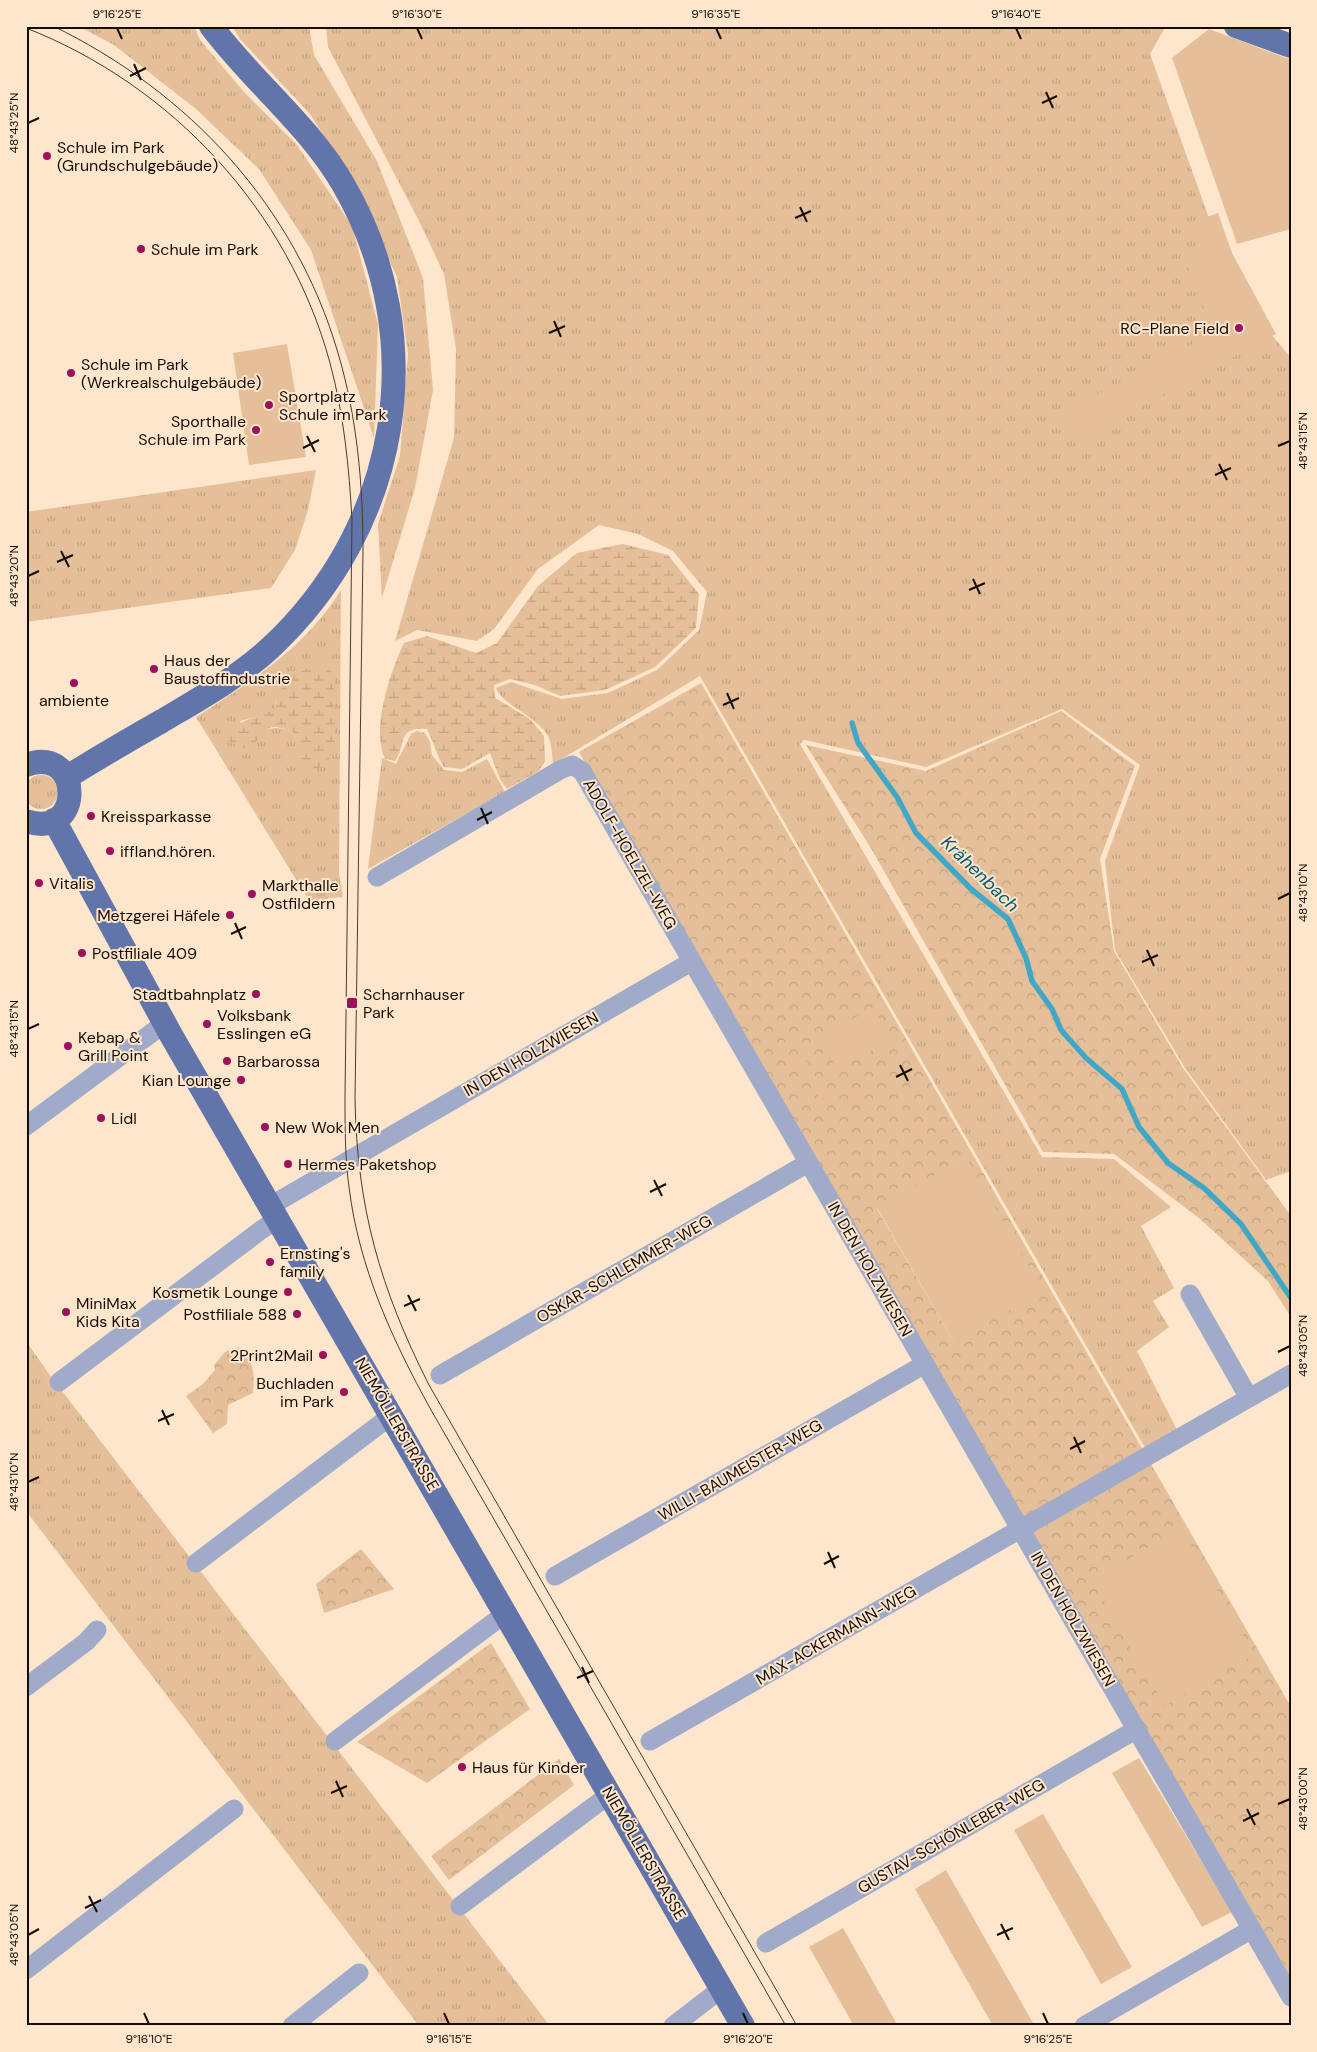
<svg xmlns="http://www.w3.org/2000/svg" width="1317" height="2052" font-family="'DM Sans',sans-serif">
	<defs>
		<pattern id="grass-tufts" width="24" height="20" patternUnits="userSpaceOnUse" patternTransform="scale(1.25)"><rect width="24" height="20" fill="#e4bf99"/><path d="M3 7l-1-3M5 7V3M7 7l1-3M15 17l-1-3M17 17v-4M19 17l1-3" fill="none" stroke="#c3a382"/></pattern>
		<pattern id="forest-crowns" width="20" height="18" patternUnits="userSpaceOnUse" patternTransform="scale(1.25)"><rect width="20" height="18" fill="#e4bf99"/><path d="M2 6a3 3 0 1 1 6 0M12 15a3 3 0 1 1 6 0" fill="none" stroke="#c3a382"/></pattern>
		<pattern id="wetland-marsh" width="20" height="14" patternUnits="userSpaceOnUse" patternTransform="scale(1.25)"><rect width="20" height="14" fill="#e4bf99"/><path d="M1 5h8M5 5V1M11 12h8M15 12V8" fill="none" stroke="#c3a382"/></pattern>
	</defs>
	<rect width="100%" height="100%" fill="#fee6cd"/>
	<path fill="url(#grass-tufts)" fill-rule="evenodd" d="M78,26H194L200,40L244,92L297,145L352,226L378,324L374,438L311,250L259,169L196,109L114,45Z
		M232,26H309L314,55L377,161L423,278L433,390L415,488L382,598L378,524L400,456L408,354L397,277L352,180L310,114L240,39Z
		M326,26H1166L1150,54L1222,254L1255,315L1291,358V1171L1266,1180L1185,1068L1115,950L1105,861L1140,765L1062,709L926,767L804,740L800,744L1042,1157L1114,1159L1171,1207L1141,1226L1174,1288L1153,1301L1169,1327L1137,1351L1177,1430L1147,1451L700,676L553,764C552,756 552,743 548,736C536,715 503,706 496,688L511,682L562,699L608,693L657,670L699,630L707,592L673,551L638,534L599,525L538,569L494,629L477,641L417,630L395,641L454,438L456,349L444,274L419,221L328,47Z
		M316,470L308,510L295,550L271,588L26,622V512Z
		M341,590L339,874L343,897L329,898L313,907L196,717C252,681 306,647 341,590ZM276,699L326,766L299,761V747L293,732C276,725 261,726 253,744L240,721L266,714L275,708Z
		M417,731L425,733L430,742L432,755L444,770L462,772L487,759L505,792L368,869L382,758L396,764L411,734Z
		M24 792a17 17 0 1 1 34 0a17 17 0 1 1-34 0Z
		M26,1341L49,1374L550,2026H419L26,1511Z"/>
	<path fill="url(#forest-crowns)" fill-rule="evenodd" d="M701,683L1291,1707V1982L579,752ZM966,1157L954,1342L877,1209Z
		M1061,711L1135,766L1100,859L1114,951L1183,1068L1291,1216V1317L1268,1281L1199,1218L1114,1154L1043,1152L872,850L806,745L926,771Z
		M239,1347C254,1360 255,1375 253,1393L228,1405L227,1424L213,1433L186,1396L203,1384L215,1370L214,1365L225,1352Z
		M361,1549L394,1589L324,1613L316,1584Z
		M491,1643L530,1709L427,1783L357,1742Z
		M559,1759L574,1785L449,1880L431,1856Z"/>
	<path fill="url(#wetland-marsh)" d="M623,544L668,555L699,594L696,628L655,667L605,690L560,696L535,685L510,679L494,685L495,698L530,719L544,736L545,761L539,771L507,789L500,779L490,753L462,769L444,767C436,755 434,742 427,729C396,726 407,745 395,761L385,759C371,729 390,672 404,643L427,636L476,653L497,643L538,586L577,553Z
		M324,664L334,674L335,745L326,766L309,770L299,761V747L293,732C260,718 267,737 248,748H239L229,741L228,731C245,717 257,719 275,708C278,682 299,668 324,664Z"/>
	<path fill="#e4bf99" d="M1209,29L1291,60V229L1237,244L1172,58Z
		M1218,213L1232,253L1276,334L1075,442L1061,414L1194,343L1203,335L1209,321L1187,266L1202,258L1196,221Z
		M287,344L306,457L249,465L233,353Z
		M873,1007L892,1039L838,1070L820,1038Z
		M804,1056L827,1096L820,1100L797,1060Z
		M966,1157L1043,1291L954,1342L877,1208Z
		M1181,1528L1254,1654L1165,1706L1092,1580Z
		M1139,1758L1232,1912L1202,1927L1112,1773Z
		M1043,1814L1132,1967L1101,1984L1014,1830Z
		M946,1870L1033,2023L1029,2026H993L915,1889Z
		M843,1928L898,2026H854L809,1947Z"/>
	<g fill="none" stroke-linecap="round" stroke-linejoin="round">
		<path stroke="#41a7c6" stroke-width="5.5" d="M852,723L858,743L897,797L916,833L971,889L1008,919L1026,958L1032,981L1052,1009L1061,1030L1086,1058L1122,1089L1139,1127L1168,1163L1204,1188L1241,1224L1291,1298"/>
		<path stroke="#a0abca" stroke-width="19" d="M377,877L560,770L572,765L582,771L1291,1997
			M26,1126L165,1023
			M270,1206L691,962
			M1190,1294L1249,1398
			M440,1375L808,1163
			M59,1382L261,1230L278,1219
			M196,1563L392,1415
			M555,1576L925,1364
			M26,1687L86,1642L97,1630
			M335,1741L506,1613
			M650,1741L1291,1374
			M460,1906L610,1794
			M766,1943L1137,1729
			M26,1970L234,1809
			M292,2026L359,1973
			M673,2026L721,1989
			M1084,2026L1252,1929"/>
		<path stroke="#6275ab" stroke-width="24" d="M1236,26L1291,46
			M26,765C83,744 85,841 26,821
			M67,777C98,758 130,739 162,721C199,699 237,678 269,649C400,528 433,339 343,184C308,124 252,81 211,26
			M54,820L171,1035L743,2026"/>
		<path stroke="#483c30" stroke-width="1" d="M53,26C189,92 295,206 338,353C357,417 363,484 363,551L355,1099C357,1208 380,1288 429,1385L797,2026
			M26,28C172,85 289,211 330,363C344,415 349,467 352,520L345,1099C345,1128 345,1158 349,1187C359,1268 392,1339 431,1410L786,2026"/>
	</g>
	<path fill="none" stroke="#150d05" stroke-width="2" d="M117,28L122,39M417,28L422,39M716,28L721,39M1016,28L1021,39M134,64L141,80M130,76L146,68M1046,92L1053,108M1042,103L1057,96M28,123L39,118M800,207L807,222M795,218L811,211M554,321L561,337M549,333L565,326M307,436L315,452M1278,446L1290,441M303,448L319,440M1219,464L1227,480M1215,475L1231,468M61,551L69,567M57,562L73,555M28,576L39,571M973,579L980,594M969,590L985,583M727,693L734,709M723,705L739,698M481,808L488,824M477,820L492,812M1278,899L1290,893M235,923L242,939M231,934L246,927M1147,950L1154,966M1142,962L1158,955M28,1029L39,1024M900,1065L908,1081M896,1077L912,1069M654,1180L662,1196M650,1192L666,1184M408,1295L416,1311M404,1306L420,1299M1278,1352L1290,1346M162,1410L169,1425M158,1421L174,1414M1074,1437L1081,1453M1070,1449L1085,1441M28,1482L39,1477M828,1552L835,1568M824,1564L839,1556M582,1667L589,1683M577,1678L593,1671M336,1781L343,1797M331,1793L347,1786M1278,1804L1290,1799M1247,1809L1255,1825M1243,1821L1259,1813M89,1896L97,1912M85,1908L101,1900M1001,1924L1009,1940M28,1935L39,1929M997,1935L1013,1928M144,2013L149,2024M444,2013L449,2024M743,2013L748,2024M1043,2013L1048,2024"/>
	<g fill="#9e105c" stroke="#fee6cd" stroke-width="2">
		<circle cx="47" cy="156" r="5"/>
		<circle cx="141" cy="249" r="5"/>
		<circle cx="1239" cy="328" r="5"/>
		<circle cx="71" cy="373" r="5"/>
		<circle cx="269" cy="405" r="5"/>
		<circle cx="256" cy="430" r="5"/>
		<circle cx="154" cy="669" r="5"/>
		<circle cx="74" cy="683" r="5"/>
		<circle cx="91" cy="816" r="5"/>
		<circle cx="110" cy="851" r="5"/>
		<circle cx="39" cy="883" r="5"/>
		<circle cx="252" cy="894" r="5"/>
		<circle cx="230" cy="915" r="5"/>
		<circle cx="82" cy="953" r="5"/>
		<circle cx="256" cy="994" r="5"/>
		<rect x="346" y="997" width="12" height="12" rx="2.5"/>
		<circle cx="207" cy="1024" r="5"/>
		<circle cx="68" cy="1046" r="5"/>
		<circle cx="227" cy="1061" r="5"/>
		<circle cx="241" cy="1080" r="5"/>
		<circle cx="101" cy="1118" r="5"/>
		<circle cx="265" cy="1127" r="5"/>
		<circle cx="288" cy="1164" r="5"/>
		<circle cx="270" cy="1262" r="5"/>
		<circle cx="288" cy="1292" r="5"/>
		<circle cx="66" cy="1312" r="5"/>
		<circle cx="297" cy="1314" r="5"/>
		<circle cx="323" cy="1355" r="5"/>
		<circle cx="344" cy="1392" r="5"/>
		<circle cx="462" cy="1767" r="5"/>
	</g>
	<g text-anchor="middle" dominant-baseline="central" stroke-width="4" stroke-linejoin="round" paint-order="stroke">
		<g font-size="16" fill="#150d05" stroke="#fee6cd" text-anchor="start">
			<text x="57" y="147">Schule im Park<tspan x="57" dy="18">(Grundschulgebäude)</tspan></text>
			<text x="151" y="249">Schule im Park</text>
			<text x="1229" y="328" text-anchor="end">RC-Plane Field</text>
			<text x="81" y="364">Schule im Park<tspan x="81" dy="18">(Werkrealschulgebäude)</tspan></text>
			<text x="279" y="396">Sportplatz<tspan x="279" dy="18">Schule im Park</tspan></text>
			<text x="246" y="421" text-anchor="end">Sporthalle<tspan x="246" dy="18">Schule im Park</tspan></text>
			<text x="164" y="660">Haus der<tspan x="164" dy="18">Baustoffindustrie</tspan></text>
			<text x="74" y="700" text-anchor="middle">ambiente</text>
			<text x="101" y="816">Kreissparkasse</text>
			<text x="120" y="851">iffland.hören.</text>
			<text x="49" y="883">Vitalis</text>
			<text x="262" y="885">Markthalle<tspan x="262" dy="18">Ostfildern</tspan></text>
			<text x="220" y="915" text-anchor="end">Metzgerei Häfele</text>
			<text x="92" y="953">Postfiliale 409</text>
			<text x="246" y="994" text-anchor="end">Stadtbahnplatz</text>
			<text x="363" y="994">Scharnhauser<tspan x="363" dy="18">Park</tspan></text>
			<text x="217" y="1015">Volksbank<tspan x="217" dy="18">Esslingen eG</tspan></text>
			<text x="78" y="1037">Kebap &amp;<tspan x="78" dy="18">Grill Point</tspan></text>
			<text x="237" y="1061">Barbarossa</text>
			<text x="231" y="1080" text-anchor="end">Kian Lounge</text>
			<text x="111" y="1118">Lidl</text>
			<text x="275" y="1127">New Wok Men</text>
			<text x="298" y="1164">Hermes Paketshop</text>
			<text x="280" y="1253">Ernsting's<tspan x="280" dy="18">family</tspan></text>
			<text x="278" y="1292" text-anchor="end">Kosmetik Lounge</text>
			<text x="76" y="1303">MiniMax<tspan x="76" dy="18">Kids Kita</tspan></text>
			<text x="287" y="1314" text-anchor="end">Postfiliale 588</text>
			<text x="313" y="1355" text-anchor="end">2Print2Mail</text>
			<text x="334" y="1383" text-anchor="end">Buchladen<tspan x="334" dy="18">im Park</tspan></text>
			<text x="472" y="1767">Haus für Kinder</text>
		</g>
		<g font-size="16" fill="#150d05" stroke="#fee6cd">
			<text transform="translate(630 854) rotate(60)">ADOLF-HOELZEL-WEG</text>
			<text transform="translate(531 1054) rotate(-30)">IN DEN HOLZWIESEN</text>
			<text transform="translate(624 1269) rotate(-30)">OSKAR-SCHLEMMER-WEG</text>
			<text transform="translate(870 1269) rotate(60)">IN DEN HOLZWIESEN</text>
			<text transform="translate(397 1424) rotate(60)">NIEMÖLLERSTRASSE</text>
			<text transform="translate(740 1470) rotate(-30)">WILLI-BAUMEISTER-WEG</text>
			<text transform="translate(1073 1619) rotate(60)">IN DEN HOLZWIESEN</text>
			<text transform="translate(836 1635) rotate(-30)">MAX-ACKERMANN-WEG</text>
			<text transform="translate(951 1836) rotate(-30)">GUSTAV-SCHÖNLEBER-WEG</text>
			<text transform="translate(644 1853) rotate(60)">NIEMÖLLERSTRASSE</text>
		</g>
		<g font-size="18" font-style="italic" fill="#015a70" stroke="#fee6cd">
			<text transform="translate(980 874) rotate(44)">Krähenbach</text>
		</g>
	</g>
	<rect width="1317" height="2052" fill="none" stroke="#fee6cd" stroke-width="55"/>
	<rect x="28" y="28" width="1262" height="1996" fill="none" stroke="#150d05" stroke-width="2"/>
	<g font-size="12" text-anchor="middle" fill="#150d05">
		<text x="117" y="18">9°16'25"E</text>
		<text x="417" y="18">9°16'30"E</text>
		<text x="716" y="18">9°16'35"E</text>
		<text x="1016" y="18">9°16'40"E</text>
		<text transform="translate(14 123) rotate(-90)" y="4">48°43'25"N</text>
		<text transform="translate(1303 441) rotate(-90)" y="4">48°43'15"N</text>
		<text transform="translate(14 576) rotate(-90)" y="4">48°43'20"N</text>
		<text transform="translate(1303 893) rotate(-90)" y="4">48°43'10"N</text>
		<text transform="translate(14 1029) rotate(-90)" y="4">48°43'15"N</text>
		<text transform="translate(1303 1346) rotate(-90)" y="4">48°43'05"N</text>
		<text transform="translate(14 1482) rotate(-90)" y="4">48°43'10"N</text>
		<text transform="translate(1303 1799) rotate(-90)" y="4">48°43'00"N</text>
		<text transform="translate(14 1935) rotate(-90)" y="4">48°43'05"N</text>
		<text x="149" y="2043">9°16'10"E</text>
		<text x="449" y="2043">9°16'15"E</text>
		<text x="748" y="2043">9°16'20"E</text>
		<text x="1048" y="2043">9°16'25"E</text>
	</g>
</svg>
